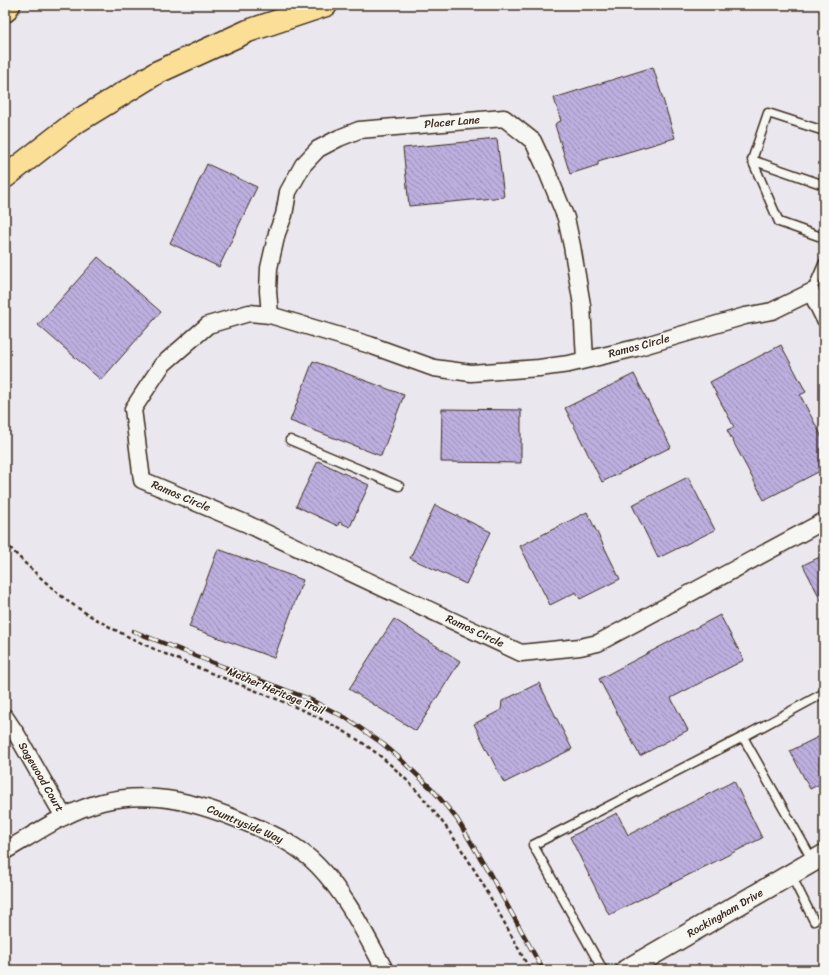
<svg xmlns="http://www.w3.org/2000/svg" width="829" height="975" font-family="Sriracha,sans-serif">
	<defs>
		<pattern id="building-back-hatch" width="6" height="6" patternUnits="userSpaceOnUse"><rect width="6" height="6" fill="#bcaede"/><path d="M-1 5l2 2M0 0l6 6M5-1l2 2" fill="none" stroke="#9a8eb3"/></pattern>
	</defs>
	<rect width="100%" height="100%" fill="#eae8ee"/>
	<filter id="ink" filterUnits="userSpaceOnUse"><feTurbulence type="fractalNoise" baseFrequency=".025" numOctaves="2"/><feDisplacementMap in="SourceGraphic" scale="8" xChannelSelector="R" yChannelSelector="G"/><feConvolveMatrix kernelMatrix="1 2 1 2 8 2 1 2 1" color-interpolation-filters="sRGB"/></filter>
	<g filter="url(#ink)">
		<path fill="url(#building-back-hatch)" stroke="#3b2a1e" d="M653,67L675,138L598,161V165L570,174L555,125L556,123L561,121L554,98Z
			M497,139L504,197L409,206L403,148Z
			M207,164L257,187L219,267L170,243Z
			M98,257L161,312L101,380L38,325Z
			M781,345L806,392L800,395L824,441V469L764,500L727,430L734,427L710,382Z
			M313,361L404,395L381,456L290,421Z
			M634,374L671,447L602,482L565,408Z
			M442,409L521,410V463L441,462Z
			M318,461L369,485L350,527L339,522L338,526L296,506Z
			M688,477L715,530L658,558L632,505Z
			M435,505L491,532L466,584L410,558Z
			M587,512L620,579L580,599L576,592L550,605L520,546Z
			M218,549L303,580L274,658L189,627Z
			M824,555V606L803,565Z
			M720,615L744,660L671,698L688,730L640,756L599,679Z
			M394,619L460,661L416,731L349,689Z
			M539,683L572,749L504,783L474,724L501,710L502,701Z
			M824,734V782L810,789L790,751Z
			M734,781L762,838L609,915L570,837L617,813L628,835Z"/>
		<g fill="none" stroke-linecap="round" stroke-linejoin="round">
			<defs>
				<path id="service" d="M824,131L768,113L752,160L779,222L824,238
					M752,160L824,185
					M811,292L824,262
					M290,440L399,486
					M743,737L824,693
					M791,875L814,921
					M603,970L533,845L743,737L813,861"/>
				<path id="minor" d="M270,315L268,291L269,268L277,233L284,215L288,192L303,165L318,149L339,138L359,130L504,118L533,141L546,169L566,218L572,246L582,305L585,360
					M824,318L811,292L772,311L745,316L636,348L569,364L539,368L471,373L434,368L370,345L270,315L249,313L208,325L162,365L133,409L142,480L245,523L521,653L580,647L598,643L824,521
					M5,717L17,735L64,817
					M5,851C36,833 67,811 102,802C153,789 202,804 249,824C274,834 299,846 318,866C347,896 365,934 385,970"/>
				<path id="tertiary" d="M626,970L824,855"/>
				<path id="motorway" d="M5,11L9,5
					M5,177L73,124L158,72L248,31L326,5"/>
			</defs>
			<use href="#service" stroke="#3b2a1e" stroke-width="11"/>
			<use href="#minor" stroke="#3b2a1e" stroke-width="19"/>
			<use href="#tertiary" stroke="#3b2a1e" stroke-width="23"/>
			<use href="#motorway" stroke="#3b2a1e" stroke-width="25"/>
			<path stroke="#3b2a1e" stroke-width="2.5" stroke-dasharray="4 3" stroke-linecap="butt" d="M5,542C19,558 34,572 50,586C57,592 64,599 72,604C125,640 186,663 246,687C295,706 345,726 385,760C451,816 489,895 530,970"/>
			<use href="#service" stroke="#f6f6f2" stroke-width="8"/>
			<use href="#minor" stroke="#f6f6f2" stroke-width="16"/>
			<use href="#tertiary" stroke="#f6f6f2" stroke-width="20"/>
			<use href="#motorway" stroke="#fbdf96" stroke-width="22"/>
			<defs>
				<path id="rail" d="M133,631L211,662L307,698L346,718L383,744L397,756L432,789L457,819L490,874L543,970"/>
			</defs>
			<use href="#rail" stroke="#3b2a1e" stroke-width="4.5"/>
			<use href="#rail" stroke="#f6f6f2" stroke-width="3" stroke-dasharray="9" stroke-linecap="butt"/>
		</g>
	</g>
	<g text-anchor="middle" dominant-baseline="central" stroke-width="3" stroke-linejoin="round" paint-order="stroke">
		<g font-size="11" fill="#3b2a1e" stroke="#f6f6f2">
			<text transform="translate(452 122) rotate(-5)">Placer Lane</text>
			<text transform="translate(639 346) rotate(-15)">Ramos Circle</text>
			<text transform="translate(181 496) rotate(23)">Ramos Circle</text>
			<text transform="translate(475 631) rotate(25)">Ramos Circle</text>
			<text transform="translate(276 691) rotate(23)">Mather Heritage Trail</text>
			<text transform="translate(41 777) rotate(60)">Sagewood Court</text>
			<text transform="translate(245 824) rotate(23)">Countryside Way</text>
			<text transform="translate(725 913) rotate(-30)">Rockingham Drive</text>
		</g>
	</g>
	<rect width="829" height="975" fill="none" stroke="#f6f6f2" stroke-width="20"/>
	<rect x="10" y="10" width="809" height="955" fill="none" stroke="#3b2a1e" stroke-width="1.5" filter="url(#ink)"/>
</svg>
